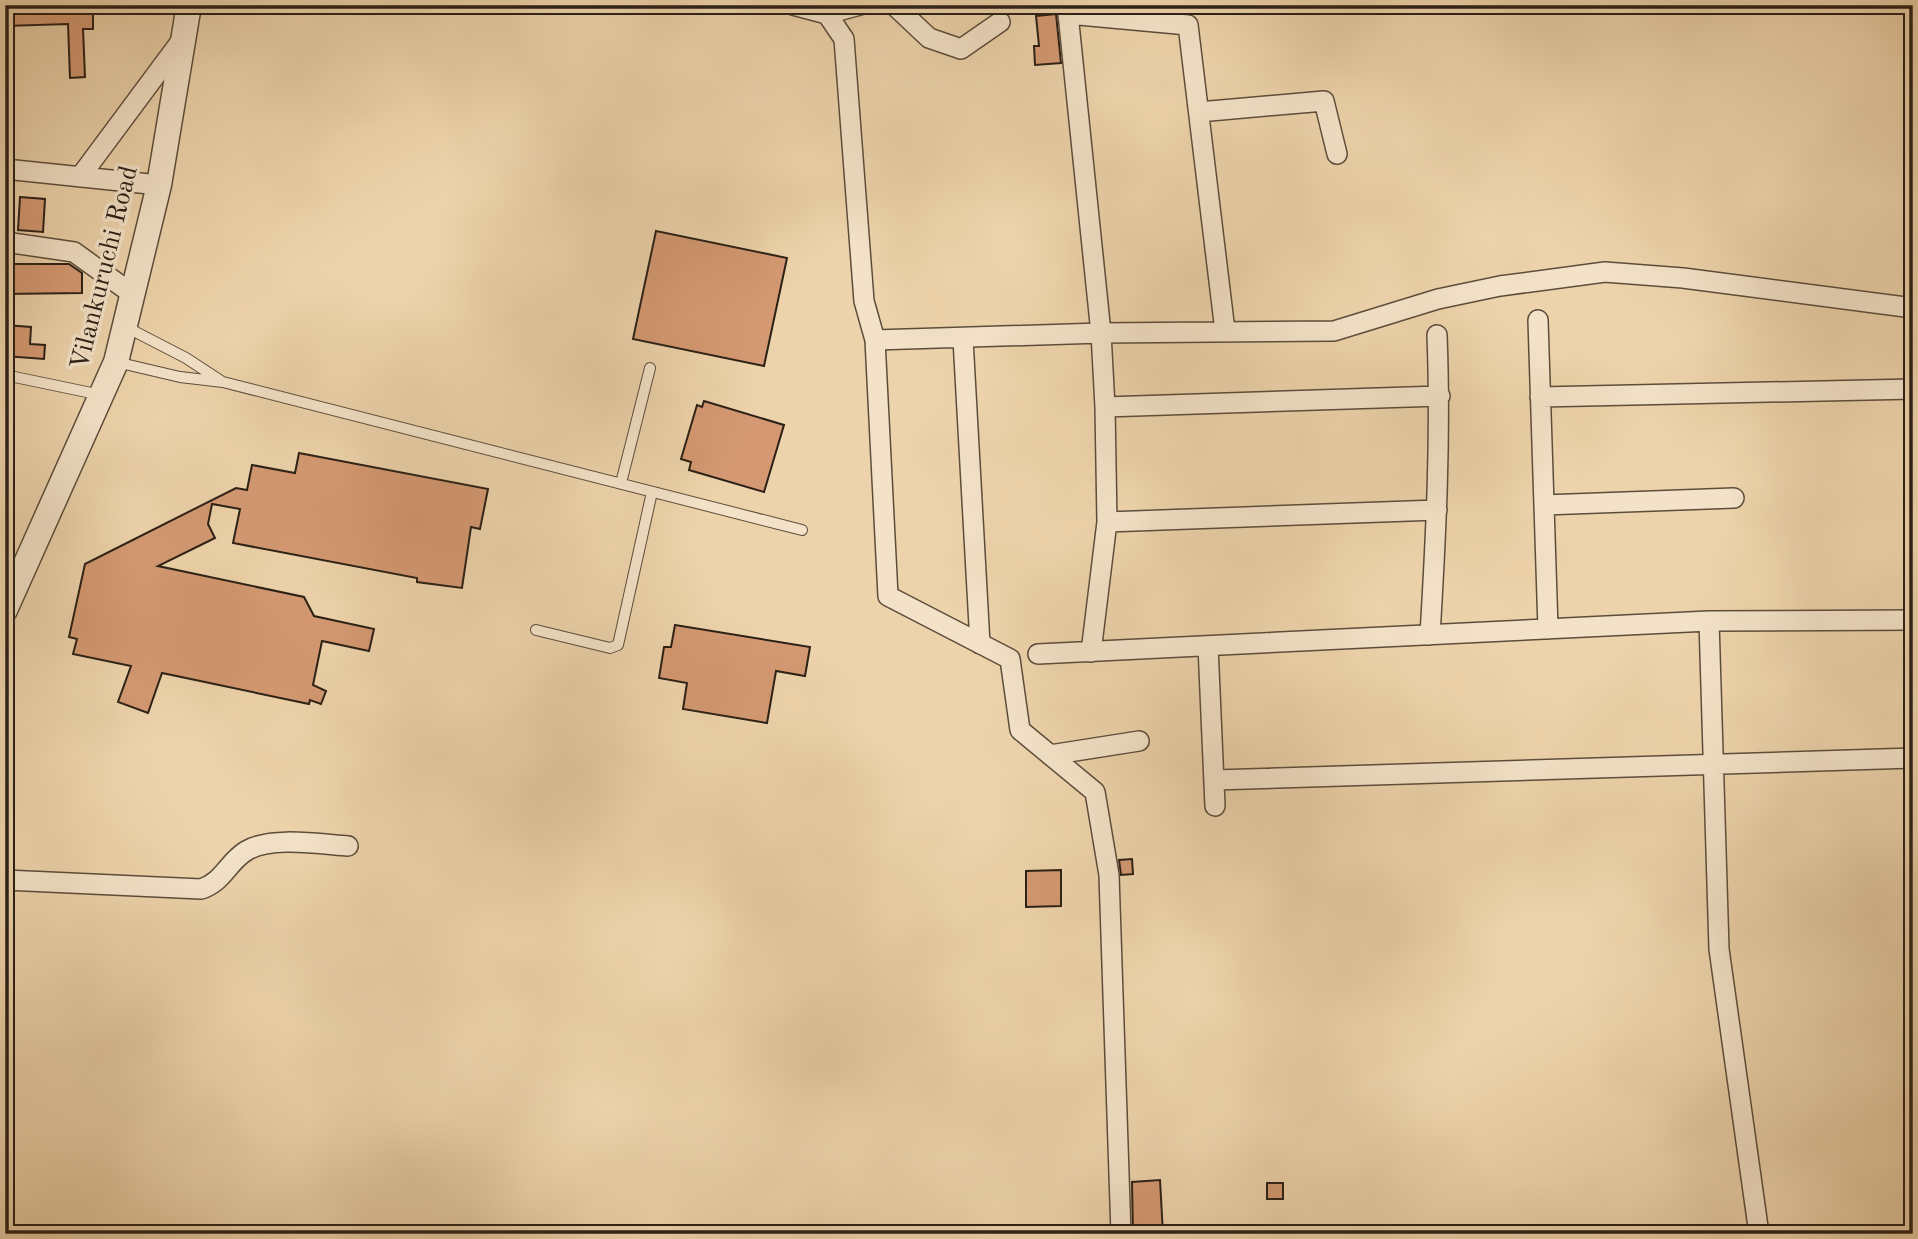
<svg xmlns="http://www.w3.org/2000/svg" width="1918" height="1239" font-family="'Old Standard TT',serif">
	<rect width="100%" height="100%" fill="#edd3ab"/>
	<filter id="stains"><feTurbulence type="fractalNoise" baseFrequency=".00286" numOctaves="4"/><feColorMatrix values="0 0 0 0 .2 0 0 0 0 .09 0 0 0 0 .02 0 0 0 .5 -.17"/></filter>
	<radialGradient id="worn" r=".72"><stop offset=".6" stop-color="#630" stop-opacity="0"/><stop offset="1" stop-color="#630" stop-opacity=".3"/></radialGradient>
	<path fill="#d49972" stroke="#2b2016" stroke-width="2" d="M5,5H93V29H83L85,77L70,78L68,24L5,26Z
		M1056,14L1061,63L1035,65L1034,46H1039L1036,16Z
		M20,197L45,199L43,232L18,230Z
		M656,231L787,258L764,366L633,339Z
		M5,264H69L82,273V293L5,294Z
		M5,325L31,327L30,344L45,345L44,359L5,356Z
		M704,401L784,425L764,492L689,470L691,462L681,459L697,405L702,407Z
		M299,453L488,489L480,529L471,527L462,588L417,582V578L233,543L240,509L212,504L208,524L215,538L158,566L304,597L314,616L374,629L369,651L322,641L313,685L326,691L321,704L310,700L309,704L162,673L148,713L118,702L131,666L73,654L77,639L69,637L85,564L236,488L247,490L252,465L295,473Z
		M675,625L810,647L805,676L776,671L767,723L683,709L687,683L659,678L664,647H671Z
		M1132,859L1133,874L1121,875L1119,860Z
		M1061,870V906L1026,907V871Z
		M1160,1180L1163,1234H1133L1132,1182Z
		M1267,1183H1283V1199H1267Z"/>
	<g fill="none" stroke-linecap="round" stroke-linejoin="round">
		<defs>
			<path id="service" d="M124,326L186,358L221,381
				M116,362L180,377L223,382L802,530
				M5,375L101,395
				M621,483L650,368
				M536,630L610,648L618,645L652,492"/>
			<path id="minor" d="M793,5L827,14L860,5
				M817,5L827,14L844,39L864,301L875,340L888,596L1010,659L1020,730L1095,792L1109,875L1121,1234
				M894,5L929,38L961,49L1000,22
				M1199,112L1324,101L1337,154
				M5,169L159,185
				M80,177L184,37
				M5,242L74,252L131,293
				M1538,320L1548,629
				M963,339L980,644
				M875,340L1101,333L1068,14L1188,25L1225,331
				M1540,397L1913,389
				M1105,407L1440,396
				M1544,505L1734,498
				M1107,522L1437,510
				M1709,621L1719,949L1759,1234
				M1430,635C1436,535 1441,436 1437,335
				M1208,646L1215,806
				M1091,652L1107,522L1105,407L1101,333L1334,331L1438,299L1500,286L1605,272L1683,278L1913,308
				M1038,654L1709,621L1913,620
				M1050,755L1139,741
				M1214,780L1913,758
				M5,880L201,889C222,883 228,862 246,851C270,836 320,844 348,846"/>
			<path id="tertiary" d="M5,610L116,362L159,185L189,5"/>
		</defs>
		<use href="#service" stroke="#5c4d3b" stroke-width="12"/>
		<use href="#minor" stroke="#5c4d3b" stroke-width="22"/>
		<use href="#tertiary" stroke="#5c4d3b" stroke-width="27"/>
		<use href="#service" stroke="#f3e2c8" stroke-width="10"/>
		<use href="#minor" stroke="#f3e2c8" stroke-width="19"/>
		<use href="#tertiary" stroke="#f3e2c8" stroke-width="24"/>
	</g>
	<g text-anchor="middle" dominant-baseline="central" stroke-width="7" stroke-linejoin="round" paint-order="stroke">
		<g font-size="26" fill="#2b2016" stroke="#f3e2c8">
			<text transform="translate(105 268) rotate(-76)">Vilankuruchi Road</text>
		</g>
	</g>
	<rect width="1918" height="1239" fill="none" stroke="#edd3ab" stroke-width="28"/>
	<rect x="7" y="7" width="1904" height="1225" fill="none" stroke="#2b2016" stroke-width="3.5"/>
	<rect x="14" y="14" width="1890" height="1211" fill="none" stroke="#2b2016" stroke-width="2"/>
	<rect width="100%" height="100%" filter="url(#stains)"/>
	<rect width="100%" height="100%" fill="url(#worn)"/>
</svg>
